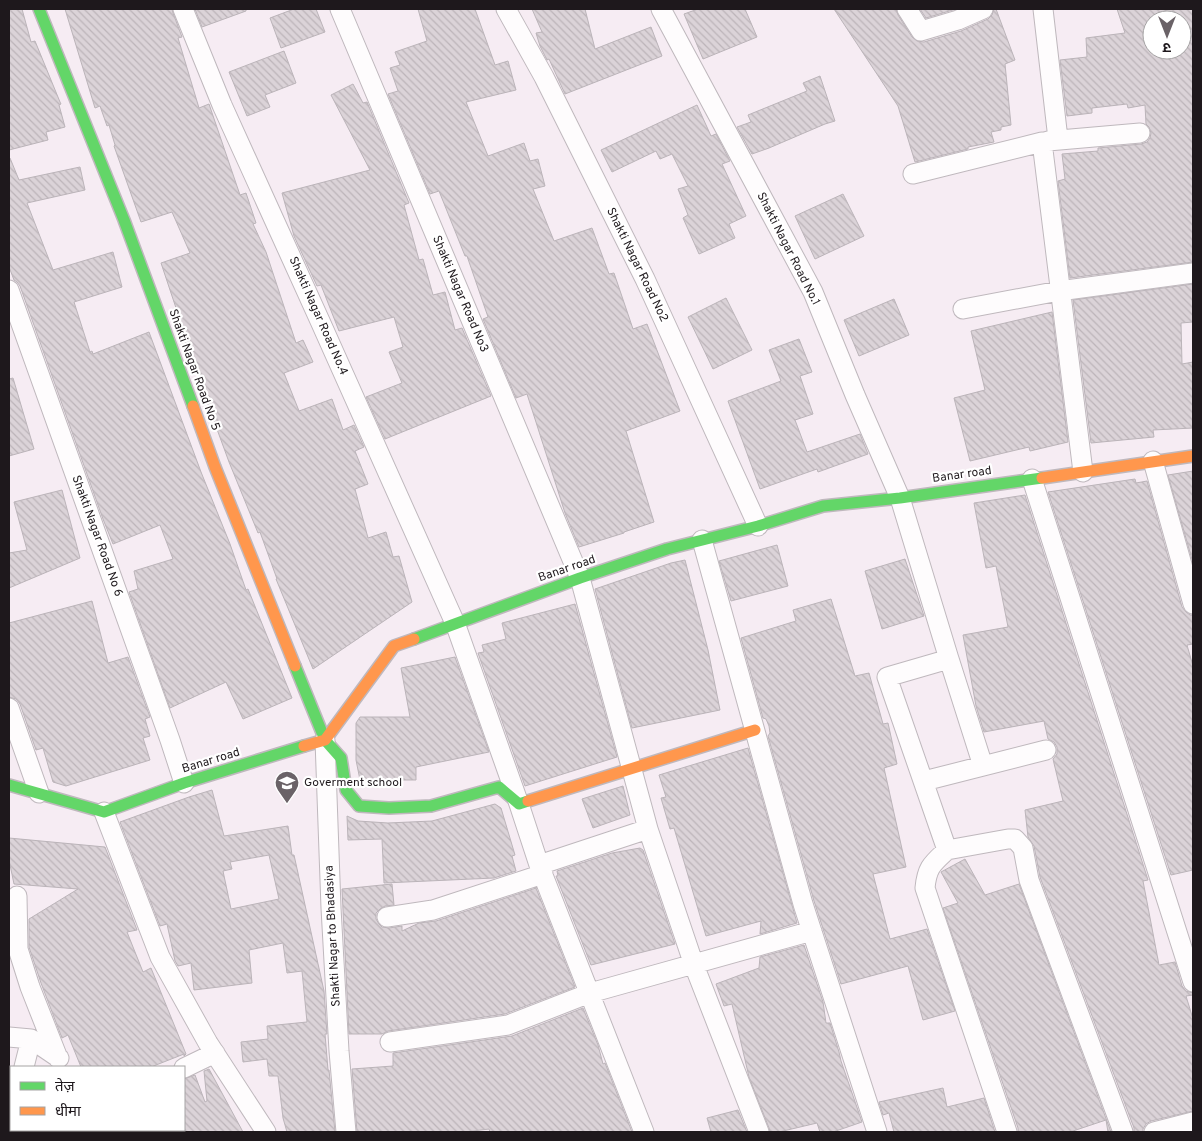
<svg xmlns="http://www.w3.org/2000/svg" width="1202" height="1141" font-family="Overpass,'Noto Sans Devanagari',sans-serif">
	<defs>
		<pattern id="building-back-hatch" width="6" height="6" patternUnits="userSpaceOnUse" patternTransform="scale(1.25)"><rect width="6" height="6" fill="#dbd3d8"/><path d="M-1 5l2 2M0 0l6 6M5-1l2 2" fill="none" stroke="#bcb4b9"/></pattern>
	</defs>
	<rect width="100%" height="100%" fill="#f6ecf3"/>
	<path fill="url(#building-back-hatch)" stroke="#bbb4b9" fill-rule="evenodd" d="M9,9H22L31,42L35,41L60,102L61,104L59,105L65,127L46,132L48,140L9,150Z
		M65,9H172L173,13L182,37L178,38L199,108L209,104L240,195L246,193L256,223L253,224L266,252L296,343L303,340L313,362L284,373L299,411L332,399L343,430L354,425L364,447L355,451L368,484L355,489L368,538L386,532L393,557L399,556L412,602L313,669L276,579H277L260,532L258,533L229,462L173,309L176,308L161,263L190,253L172,212L141,222L114,146L115,145L109,125L107,126L100,106L95,108Z
		M195,9H246V11L202,27Z
		M294,9H316L325,32L281,48L270,18Z
		M418,9H475L495,65L508,61L516,90L466,102L488,156L524,143L530,161L538,159L545,186L533,189L554,241L592,228L609,274L614,273L633,329L647,324L680,411L626,431L654,522L624,532V533L579,547L565,513L527,394L516,398L483,319L488,317L467,256H465L439,191L430,194L388,94L398,91L390,68L400,65L395,52L427,41Z
		M532,9H585L595,49L651,27L662,56L565,94L549,59L547,60L540,46L536,33L542,32Z
		M698,9H745L757,37L703,59L684,14Z
		M834,9H896L898,15L912,37L917,41L924,42L961,31L988,19L992,15L994,9H996L1015,60L1005,64L1011,125L1001,127V130L991,132L994,142L968,147V149L915,162L898,106Z
		M920,9H956L926,18Z
		M1117,9H1193V262L1070,278L1058,181L1065,179L1062,154L1098,151V148L1141,144L1147,142L1150,138L1151,133L1149,127L1146,124L1145,105L1128,108L1127,104L1092,108V113L1067,116L1060,60L1087,57L1086,38L1125,33ZM1152,20H1182V50H1152Z
		M284,51L296,83L265,95L270,107L247,116L229,72Z
		M820,76L835,121L825,124L769,148L752,154L737,127L751,122L748,115L807,91L803,83Z
		M353,84L363,103L367,102L409,203L404,205L419,260L423,259L433,295L445,292L455,330L462,328L491,396L385,439L366,397L402,383L389,352L403,347L394,317L339,331L321,285L317,286L294,236L282,193L370,170L331,95Z
		M697,105L711,136L716,134L730,161L722,164L746,216L729,224L735,238L699,254L683,218L688,215L678,189L688,186L672,154L660,159L656,151L612,172L601,150Z
		M9,158H10L19,180L80,167L85,190L27,203L53,270L113,252L122,287L74,302L90,352L92,351L93,354L149,332L201,472L230,544L246,590L248,589L292,698L243,719L226,682L170,708L129,592L138,589L134,571L173,559L160,525L113,544L103,519L30,314L20,286L17,282L14,280L9,267Z
		M843,194L864,236L815,259L795,216Z
		M1193,284V322L1181,323L1182,364L1193,362V428L1153,430L1154,437L1091,443L1073,300Z
		M726,298L752,350L713,369L688,317Z
		M894,299L909,335L859,356L844,320Z
		M1052,312L1068,442L1030,451L1029,447L970,461L954,398L985,390L971,331Z
		M799,339L812,372L800,376L813,414L795,420L807,452L860,434L868,454L818,472L817,469L760,489L728,401L781,381L769,350Z
		M13,378L34,449L9,456V379Z
		M1193,471V563L1168,475Z
		M1135,479L1136,483L1147,481L1182,607L1186,612L1190,615H1193V644L1187,645L1193,666V870L1171,875L1048,492Z
		M62,490L80,558L9,588V553L27,550L14,502Z
		M1025,495L1148,880L1143,881L1159,965L1175,962L1182,986L1186,991L1193,993V995L1186,996L1193,1019V1111L1151,1121L1146,1124L1143,1129V1132H1134V1128L1040,877L1034,846L1028,837L1025,810L1063,801L1053,759L1057,754V747L1054,742L1048,739L1044,721L984,732L976,706L963,635L1008,627L996,566L986,568L974,503Z
		M777,545L788,586L731,601L719,561Z
		M905,559L924,616L882,629L865,571Z
		M685,560L708,650L720,710L632,728L595,589L671,563Z
		M831,599L855,676L869,673L883,724L888,723L897,764L884,768L906,867L873,874L890,939L927,929L955,1011L923,1020L908,966L841,984L814,901L768,736L770,733L769,726L766,719L763,718L741,638L796,621L793,610Z
		M92,601L108,663L128,657L150,717L145,719L150,736L143,738L150,760L66,786L53,782L43,748L36,750L20,704L16,699L9,697V623Z
		M575,604L617,757L525,786L478,653L484,652L482,645L506,639L502,623Z
		M455,657L489,752L416,767V780H360L356,760V723L360,717H410L401,668Z
		M748,748L797,923L760,934L761,921L706,936L674,828L670,829L661,798L666,797L659,775Z
		M623,786L630,815L593,828L582,799Z
		M212,790L224,836L288,826L292,855H294L324,991L327,1034H325L328,1070H329L335,1132H287L283,1118L278,1076H269L267,1059L243,1062L241,1042L268,1039L267,1026L307,1022L302,971L287,973L283,943L249,950L252,983L194,990L191,963L178,966L175,961L167,924L160,926L120,822L189,797ZM269,855L279,899L231,909L223,871L232,869L230,862Z
		M495,804L501,808L515,855L512,856L516,871L494,878L384,883L382,839L348,840L347,816L358,821L388,823L432,821Z
		M9,838L105,847L137,930L127,932L143,972L151,968L186,1054L184,1056V1054L151,1067H81L68,1035L62,1038L41,983L29,947V919L78,889L14,884L9,860Z
		M640,848L643,850L675,944L591,965L556,876H558L557,871L612,853Z
		M965,859L985,895L1019,884L1111,1132H1108L1106,1120L1070,1132H1018V1128L943,908L958,903L941,872Z
		M392,884L394,905L385,906L380,909L376,913V919L379,924L382,927L389,928L402,926V931L419,923L436,921L536,888L575,987L505,1014L388,1031L382,1034H349L342,889Z
		M804,945L823,1002L826,1023H830L839,1052L841,1061L862,1122L833,1132H820L817,1123L779,1132H770L769,1128L749,1077L732,1004L724,1006L716,984L759,968L760,957Z
		M583,1008L598,1045L603,1064L605,1063L632,1132H490L489,1129L465,1132H357L352,1069L393,1066V1053L512,1036Z
		M209,1069L243,1132H184V1079L195,1075L205,1102L207,1101L204,1071Z
		M943,1088L947,1107L984,1098L995,1132H894L889,1113L883,1115L879,1102Z
		M738,1110L747,1132H711L707,1118Z"/>
	<g fill="none" stroke-linecap="round" stroke-linejoin="round">
		<defs>
			<path id="street" d="M183,9L222,105L320,321L455,623L519,804L539,865
				M340,9L580,578L648,829
				M506,9L544,77L645,279L758,526
				M661,9L813,292L855,395L900,498L949,659L887,677L947,850C932,864 927,867 925,888L1007,1132
				M907,9L921,31L958,20L983,9
				M1043,9L1058,139
				M1048,141L1140,133
				M913,174L1042,142L1083,472
				M9,290L170,740L184,783
				M963,309L1059,291L1193,273
				M1153,461L1193,604
				M1032,479L1193,982
				M702,540L803,904L877,1132
				M9,708L39,793
				M325,740L331,908L339,1051L346,1132
				M983,766L1046,750
				M924,781L983,766L949,659
				M104,812L160,957L208,1043L266,1132
				M947,850L1008,839H1015L1023,848L1029,880L1123,1132
				M17,896L18,949L30,987L58,1058
				M387,917L433,910L543,874
				M9,1037L31,1039L59,1058
				M390,1042L508,1025L590,993L812,931
				M24,1067L31,1039
				M184,1068L215,1053
				M101,1130L102,1132
				M9,1131L11,1120
				M644,1132L539,865L648,829L694,965L759,1132
				M1154,1132L1193,1122"/>
			<path id="fast" d="M39,9L124,220L193,406
				M414,639L580,578L667,549L758,526L823,506L900,498L1042,478
				M295,666L325,740L341,758L346,790L359,806L389,808L431,806L499,787L519,804L528,801
				M9,785L104,812L184,783L304,746"/>
			<path id="slow" d="M193,406L215,467L295,666
				M1042,478L1193,456
				M304,746L325,740L394,646L414,639
				M528,801L755,730"/>
		</defs>
		<use href="#street" stroke="#bfb8bd" stroke-width="21"/>
		<use href="#fast" stroke="#bfb8bd" stroke-width="14"/>
		<use href="#slow" stroke="#bfb8bd" stroke-width="14"/>
		<use href="#street" stroke="#fefcfd" stroke-width="19"/>
		<use href="#fast" stroke="#63d668" stroke-width="11"/>
		<use href="#slow" stroke="#ff974d" stroke-width="11"/>
	</g>
	<defs>
		<symbol id="school-pin" viewBox="-11 -11 22 30"><path d="M0 17L-7.5 6A9.5 9.5 0 1 1 7.5 6Z" fill="#6a6267" stroke="#fff"/><path d="M0-5L7-2L0 1L-7-2ZM-4 1L0 2.5L4 1V4Q0 6-4 4Z" fill="#fff"/></symbol>
	</defs>
	<g fill-rule="evenodd">
		<use href="#school-pin" x="273" y="769" width="28" height="38"/>
	</g>
	<g text-anchor="middle" dominant-baseline="central" stroke-width="4.5" stroke-linejoin="round" paint-order="stroke">
		<g font-size="12" fill="#1e181c" stroke="#fff">
			<text transform="translate(788 249) rotate(63)">Shakti Nagar Road No.1</text>
			<text transform="translate(637 265) rotate(64)">Shakti Nagar Road No2</text>
			<text transform="translate(460 294) rotate(67)">Shakti Nagar Road No3</text>
			<text transform="translate(318 316) rotate(66)">Shakti Nagar Road No.4</text>
			<text transform="translate(194 370) rotate(70)">Shakti Nagar Road No 5</text>
			<text transform="translate(962 475) rotate(-8)">Banar road</text>
			<text transform="translate(97 536) rotate(70)">Shakti Nagar Road No 6</text>
			<text transform="translate(567 569) rotate(-19)">Banar road</text>
			<text transform="translate(211 761) rotate(-17)">Banar road</text>
			<text transform="translate(333 936) rotate(-93)">Shakti Nagar to Bhadasiya</text>
		</g>
		<g font-size="12" fill="#1e181c" stroke="#fff" text-anchor="start">
			<text x="304" y="783">Goverment school</text>
		</g>
	</g>
	<rect width="1202" height="1141" fill="none" stroke="#1e181c" stroke-width="20"/>
	<rect x="10" y="1066" width="175" height="65" fill="#ffffff" stroke="#a5a3a4"/>
	<rect x="20" y="1082" width="25" height="8" fill="#63d668" stroke="#a5a3a4"/>
	<text x="55" y="1091" font-size="15" fill="#1e181c">तेज़</text>
	<rect x="20" y="1107" width="25" height="8" fill="#ff974d" stroke="#a5a3a4"/>
	<text x="55" y="1116" font-size="15" fill="#1e181c">धीमा</text>
	<g transform="translate(1167 35) rotate(180)"><circle r="24" fill="#ffffff" stroke="#a5a3a4"/>
	<path d="M0-4L9 19L0 12L-9 19Z" fill="#6a6267"/>
	<text y="-8" font-size="14" font-weight="bold" text-anchor="middle" fill="#1e181c">उ</text>
	</g>
</svg>
